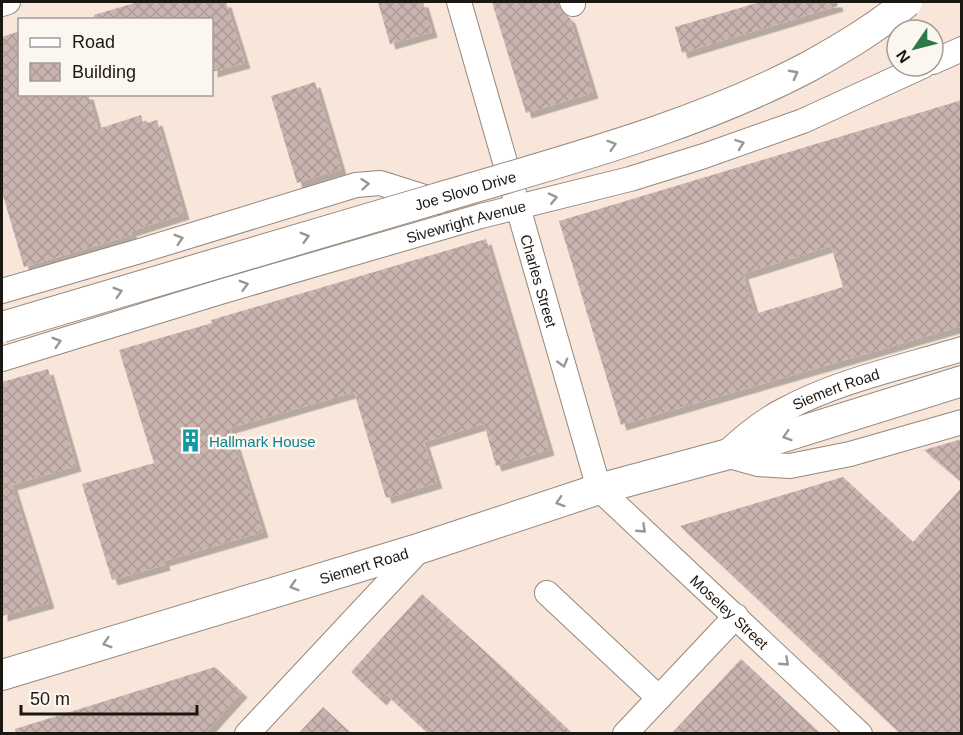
<svg xmlns="http://www.w3.org/2000/svg" width="963" height="735" font-family="Arial,sans-serif">
	<defs>
		<pattern id="building-cross-hatch" width="8" height="8" patternUnits="userSpaceOnUse" patternTransform="scale(1.5)"><rect width="8" height="8" fill="#c9b4af"/><path d="M0 0l8 8M0 8l8-8" fill="none" stroke="#ac9a96"/></pattern>
		<filter id="shadow"><feDropShadow dx="5.5" dy="5.5" stdDeviation="0" flood-color="#0004"/></filter>
	</defs>
	<rect width="100%" height="100%" fill="#f7e6d9"/>
	<path fill="url(#building-cross-hatch)" fill-rule="evenodd" filter="url(#shadow)" d="M138,2H226L245,63L212,72V20H94V15Z
		M378,2H423L432,32L390,44Z
		M492,2H558L561,11L570,18L593,93L526,113Z
		M760,2H837L838,6L682,53L675,27Z
		M20,31V94H88L98,129L141,115L143,124L157,120L184,214L131,231L132,235L24,267L2,192V37Z
		M315,82L341,169L297,183L271,96Z
		M962,100V326L621,425L559,221ZM831,246L843,287L755,314L743,274Z
		M486,239L549,450L496,466L484,424L424,442L437,483L386,498L354,392L230,428L263,532L164,561L165,565L112,580L82,484L154,463L119,350L212,323L211,320Z
		M48,369L76,466L12,485L49,603L2,616V382Z
		M962,439V482L924,450Z
		M843,477L913,542L962,487V734H901L680,526Z
		M422,594L501,666L573,734H429L386,694L381,700L351,672Z
		M741,659L821,734H671Z
		M215,667L242,692L204,734H16L15,729Z
		M323,707L352,734H298Z"/>
	<g fill="none" stroke-linecap="round" stroke-linejoin="round">
		<defs>
			<g id="minor">
				<path id="s1" d="M459,2L599,489L860,734"/>
				<path d="M572,2L573,4"/>
				<path d="M2,4L8,2"/>
				<path d="M933,62L962,49"/>
				<path d="M2,291L140,251L356,185L380,183L440,202"/>
				<path id="s2" d="M2,359L220,292L481,216L630,179L704,156L803,121L923,66"/>
				<path id="s3" d="M725,454C743,437 762,421 784,410C837,381 903,367 962,349"/>
				<path d="M725,455L758,464L790,466L850,454L962,422"/>
				<path d="M547,593L659,698"/>
				<path d="M247,734L421,548"/>
				<path d="M625,734L736,616"/>
			</g>
			<g id="major">
				<path id="s4" d="M2,675L421,548L599,489L725,455L962,381"/>
			</g>
		</defs>
		<use href="#minor" stroke="#96877b" stroke-width="26"/>
		<use href="#major" stroke="#96877b" stroke-width="32"/>
		<use href="#minor" stroke="#fff" stroke-width="24"/>
		<use href="#major" stroke="#fff" stroke-width="30"/>
		<defs>
			<g id="major-bridge">
				<path id="s5" d="M2,327C146,284 290,241 435,199C562,161 693,128 810,66C844,47 878,27 907,2"/>
			</g>
		</defs>
		<use href="#major-bridge" stroke="#96877b" stroke-width="32" stroke-linecap="butt"/>
		<use href="#major-bridge" stroke="#fff" stroke-width="30"/>
	</g>
	<defs><path id="oneway-chevron" d="M-2-3.5L2.5 0L-2 3.5" fill="none" stroke-width="1.6" stroke-linecap="round" stroke-linejoin="round" transform="scale(1.5)"/></defs>
	<g stroke="#999794">
		<use href="#oneway-chevron" transform="translate(794 74) rotate(-28)"/>
		<use href="#oneway-chevron" transform="translate(740 144) rotate(-20)"/>
		<use href="#oneway-chevron" transform="translate(612 145) rotate(-17)"/>
		<use href="#oneway-chevron" transform="translate(365 184) rotate(-5)"/>
		<use href="#oneway-chevron" transform="translate(553 198) rotate(-13)"/>
		<use href="#oneway-chevron" transform="translate(305 237) rotate(-16)"/>
		<use href="#oneway-chevron" transform="translate(179 239) rotate(-17)"/>
		<use href="#oneway-chevron" transform="translate(244 285) rotate(-16)"/>
		<use href="#oneway-chevron" transform="translate(118 292) rotate(-17)"/>
		<use href="#oneway-chevron" transform="translate(57 342) rotate(-17)"/>
		<use href="#oneway-chevron" transform="translate(563 363) rotate(74)"/>
		<use href="#oneway-chevron" transform="translate(787 436) rotate(163)"/>
		<use href="#oneway-chevron" transform="translate(560 502) rotate(162)"/>
		<use href="#oneway-chevron" transform="translate(642 529) rotate(43)"/>
		<use href="#oneway-chevron" transform="translate(294 586) rotate(163)"/>
		<use href="#oneway-chevron" transform="translate(107 643) rotate(163)"/>
		<use href="#oneway-chevron" transform="translate(785 662) rotate(43)"/>
	</g>
	<defs>
		<symbol id="building-bare" viewBox="-9 -9 18 18"><path d="M-4-6H4V6H1V3H-1V6H-4ZM-2.5-4.3h1.7v1.8h-1.7ZM.8-4.3h1.7v1.8H.8ZM-2.5-1h1.7V.8h-1.7ZM.8-1h1.7V.8H.8Z" fill="#0f9aa8" stroke="#fcf6f0" stroke-width="2.5" paint-order="stroke"/></symbol>
	</defs>
	<g fill-rule="evenodd">
		<use href="#building-bare" x="174" y="424" width="33" height="33"/>
	</g>
	<g text-anchor="middle" dominant-baseline="central" stroke-width="5" stroke-linejoin="round" paint-order="stroke">
		<g font-size="15" fill="#1d1712" stroke="#fcf6f0">
			<text stroke="none"><textPath href="#s5" startOffset="483">Joe Slovo Drive</textPath></text>
			<text stroke="none"><textPath href="#s2" startOffset="484">Sivewright Avenue</textPath></text>
			<text stroke="none"><textPath href="#s1" startOffset="290">Charles Street</textPath></text>
			<text stroke="none"><textPath href="#s3" startOffset="130">Siemert Road</textPath></text>
			<text stroke="none"><textPath href="#s4" startOffset="378">Siemert Road</textPath></text>
			<text stroke="none"><textPath href="#s1" startOffset="686">Moseley Street</textPath></text>
		</g>
		<g font-size="15" fill="#0d838f" stroke="#fcf6f0" text-anchor="start">
			<text x="209" y="441">Hallmark House</text>
		</g>
	</g>
	<rect width="963" height="735" fill="none" stroke="#1d1712" stroke-width="6"/>
	<rect x="18" y="18" width="195" height="78" fill="#fcf6f0" stroke="#a39d97" stroke-width="1.5"/>
	<rect x="30" y="38" width="30" height="9" fill="#ffffff" stroke="#a39d97" stroke-width="1.5"/>
	<text x="72" y="48" font-size="18" fill="#1d1712">Road</text>
	<rect x="30" y="63" width="30" height="18" fill="url(#building-cross-hatch)" stroke="#a39d97" stroke-width="1.5"/>
	<text x="72" y="78" font-size="18" fill="#1d1712">Building</text>
	<g transform="translate(915 48) rotate(235)"><circle r="28" fill="#fcf6f0" stroke="#a39d97" stroke-width="1.5"/>
	<path d="M0-4.5L10 22L0 15L-10 22Z" fill="#2f7946"/>
	<text y="-9" font-size="16" font-weight="bold" text-anchor="middle" fill="#1d1712">N</text>
	</g>
	<path d="M21 705v9h176v-9" fill="none" stroke="#1d1712" stroke-width="3"/>
	<text x="30" y="705" font-size="18" fill="#1d1712" stroke="#fcf6f0" stroke-width="4.5" paint-order="stroke">50 m</text>
</svg>
